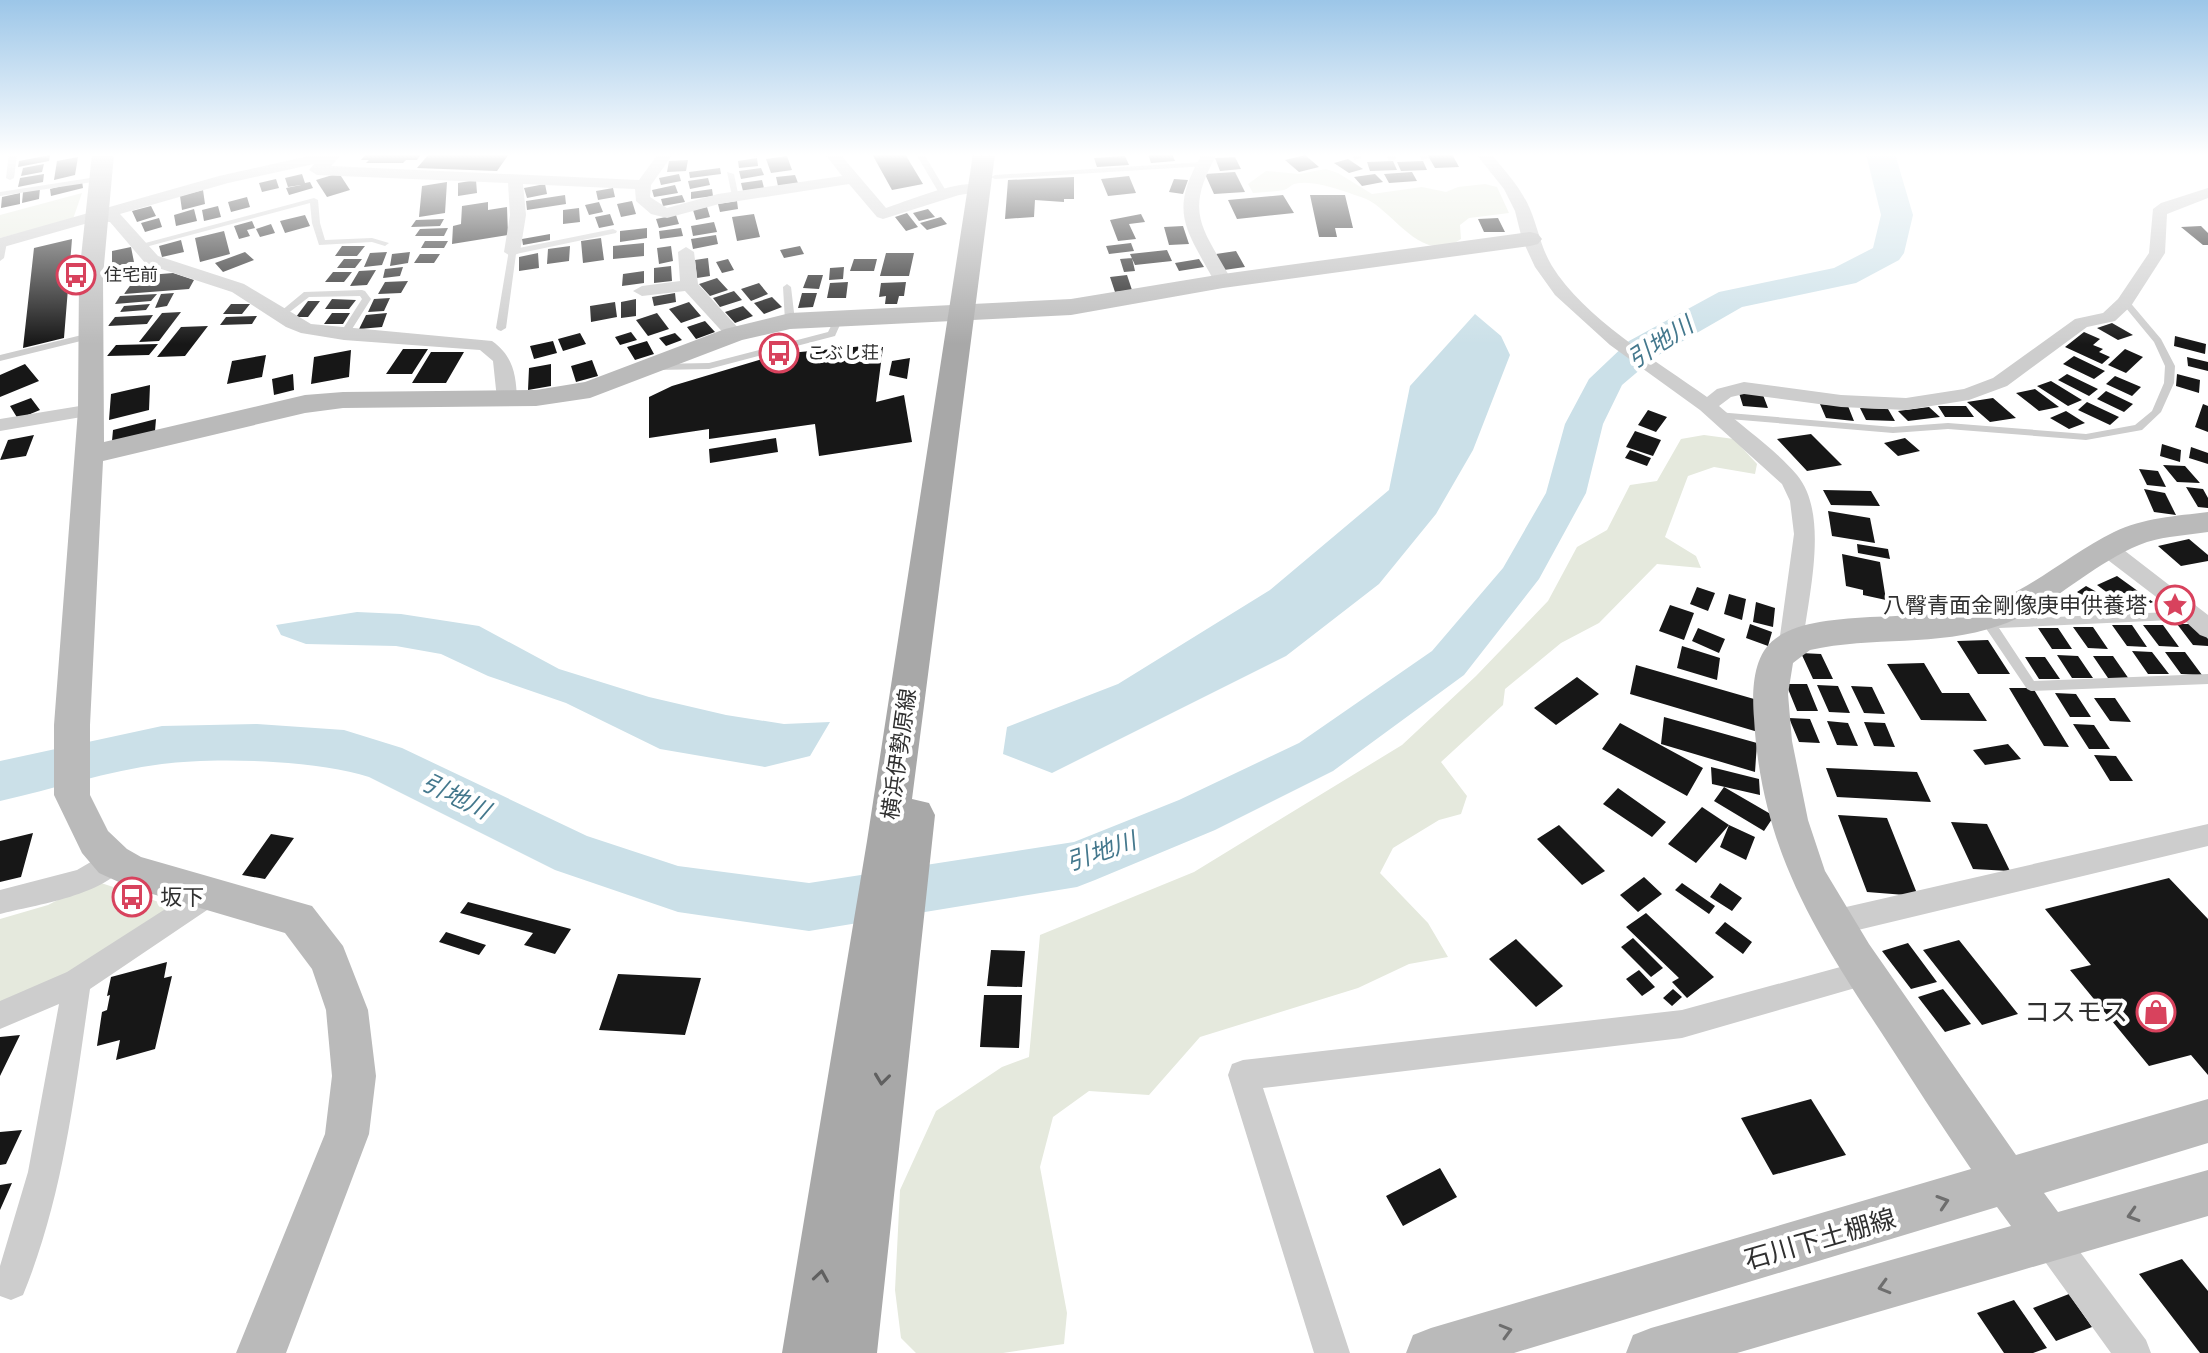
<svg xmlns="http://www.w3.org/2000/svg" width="2208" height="1353" font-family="Arial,'Noto Sans JP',sans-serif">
	<rect width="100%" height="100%" fill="#fff"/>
	<path fill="#e5e9dd" d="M1326,169L1338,173L1372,194L1422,187L1446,192L1458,187L1485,184L1497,187L1509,213L1469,218L1460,225L1461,239C1420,268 1391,205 1361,197C1342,191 1314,179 1294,184C1291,185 1288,189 1284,190C1274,192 1263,192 1253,193L1248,184L1266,171L1299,174Z
		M82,193L73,219L0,238V215Z
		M1704,435L1734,439L1757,464L1755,474L1714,467L1688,476L1665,537L1696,556L1701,568L1657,564L1599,623L1561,643L1505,689L1503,705L1441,762L1467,796L1461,814L1439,820L1393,848L1380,873L1428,923L1448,957L1409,964L1358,988L1200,1037L1149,1095L1089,1091L1053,1117L1040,1167L1067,1313L1064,1344L1003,1353H916L901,1338L895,1290L900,1190L936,1111L1002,1067L1029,1057L1040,935L1194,872L1402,745L1476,676L1548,601L1577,547L1607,530L1630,485L1657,481L1681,439Z
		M95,881L174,907L73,980L0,1003V919L48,905Z"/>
	<path fill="#cbe0e8" d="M1475,314L1501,336L1510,355L1473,450L1436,514L1379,584L1286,656L1052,773L1003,754L1007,727L1118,684L1270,590L1389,490L1410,386Z
		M357,612L401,614L479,626L559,669L649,697L726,715L784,724L830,722L810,756L765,767L660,749L566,703L488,676L441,654L396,646L306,644L281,635L276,625Z"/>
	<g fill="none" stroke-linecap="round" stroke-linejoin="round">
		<path fill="#cbe0e8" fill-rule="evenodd" d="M1866,154H1895L1913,215L1904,253L1899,260L1856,283L1742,307L1655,357L1622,385L1603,424L1586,493L1539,579L1464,675L1333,771L1215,830L1095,880L1077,887L809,931L678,912L555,870L369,777C318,760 215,757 162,764C108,771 53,789 0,801V761L162,726L257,724L344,730L402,748L587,836L678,866L809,883L1074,842L1179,800L1299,743L1432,651L1503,568L1546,493L1565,424L1589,379L1629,341L1719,292L1834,268L1873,248L1881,215Z"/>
	</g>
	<path fill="#171717" d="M366,154H421L417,160H406L403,163H366L369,160H361Z
		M429,154H509L497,171L417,168Z
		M872,154H905L923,184L892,190Z
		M1148,154H1172L1175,161L1151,163Z
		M1427,154H1452L1459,167L1435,168Z
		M50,155L49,161L18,167L19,161Z
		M1305,155L1319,167L1299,172L1285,160Z
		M787,156L792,170L771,173L766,159Z
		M1125,156L1129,165L1097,167L1094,158Z
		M78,157L75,175L54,180L57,161Z
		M1235,157L1241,169L1220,171L1215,158Z
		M757,158L758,166L739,168L738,161Z
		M1348,159L1363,169L1349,173L1334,163Z
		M688,160L686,171L667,172L669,161Z
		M1393,161L1397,170L1370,171L1367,162Z
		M1423,161L1427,170L1401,171L1397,162Z
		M44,164L42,172L21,176L23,168Z
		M720,168L721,174L690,178L689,172Z
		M761,168L764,175L741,179L739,171Z
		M1235,172L1245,192L1214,194L1205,174Z
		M1412,172L1417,181L1389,183L1384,174Z
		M339,173L350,190L327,197L316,180Z
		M44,174L43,182L18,187L20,178Z
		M302,174L305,183L310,182L313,188L289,195L286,188L301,185L288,187L285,178Z
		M679,174L681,181L661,185L659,178Z
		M1375,174L1383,182L1362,186L1354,177Z
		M795,175L798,183L778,186L776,177Z
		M1129,176L1136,193L1108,196L1101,179Z
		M1074,177V199H1064V202L1035,200L1034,217L1005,219L1008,180Z
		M708,178L710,185L690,189L688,181Z
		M276,179L279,188L262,192L259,183Z
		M1174,179L1188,180L1183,194L1169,192Z
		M476,180L477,193L458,196V183Z
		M762,180L764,188L743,191L741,183Z
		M82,181L83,188L51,196L50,189Z
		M447,182L445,213L419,217L422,186Z
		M545,184L547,194L527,198L524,188Z
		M675,185L678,193L654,197L652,190Z
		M40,188L39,199L22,203L23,192Z
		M613,188L615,197L598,200L596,191Z
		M712,189L713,196L691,199V192Z
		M203,190L205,204L182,210L180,196Z
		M20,193V204L1,208L2,197Z
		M565,195L566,204L527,210L526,201Z
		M682,195L685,202L663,206L661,199Z
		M1283,195L1294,213L1237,219L1228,200Z
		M1310,195H1345L1353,228H1335L1337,237H1319Z
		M247,197L250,207L231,212L228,202Z
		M632,201L636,214L621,217L617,204Z
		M737,201L738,209L720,212L718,204Z
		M488,202V210L507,207L508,235L452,244L453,226L461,224L462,206Z
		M599,202L603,212L589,215L585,205Z
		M151,206L156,216L137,222L132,211Z
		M218,206L221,217L204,221L202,210Z
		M707,207L710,217L696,220L693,210Z
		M579,208L580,222L563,224V210Z
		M194,209L197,221L176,226L174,215Z
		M928,209L935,217L919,221L913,213Z
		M907,213L918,227L906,231L895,217Z
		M610,214L614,225L599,228L595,217Z
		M754,214L760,237L737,241L732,217Z
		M1141,214L1145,222L1129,224L1136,239L1118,241L1110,220Z
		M305,215L310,226L285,233L280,221Z
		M676,215L679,224L659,228L656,219Z
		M941,217L947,224L927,230L920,223Z
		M159,218L162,227L145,232L141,223Z
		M1498,218L1505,232H1484L1478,219Z
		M444,219L440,226L411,227L416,220Z
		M252,221L255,228L247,230L250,236L239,239L234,226Z
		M714,222L717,232L693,236L691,226Z
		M271,224L275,233L260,237L256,229Z
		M1183,226L1189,244L1169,245L1164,227Z
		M2201,226L2208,233V245H2203L2181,227Z
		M448,228L444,236H415L420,229Z
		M647,228V238L620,242V231Z
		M681,228L683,236L660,239L659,231Z
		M224,231L230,254L200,262L195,238Z
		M550,234V240L523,245L522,239Z
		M716,235L718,244L693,249L691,239Z
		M601,238L604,260L583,263L581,241Z
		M72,239L64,338L23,348L34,248Z
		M181,240L184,252L162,257L159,246Z
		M425,241H448L444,248H421Z
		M644,243V256L613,259V246Z
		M1131,243L1134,251L1109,254L1106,246Z
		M342,246H365L357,256H335Z
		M570,246L569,261L547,264L548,249Z
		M671,246L673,261L659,264L657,248Z
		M800,246L804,254L784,258L780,250Z
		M131,247L134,262L112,267V251Z
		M1167,250L1172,261L1135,265L1130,254Z
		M1236,251L1245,267L1224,270L1216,254Z
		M245,252L254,260L223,272L215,263Z
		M387,252L382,265L364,267L370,253Z
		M410,252L408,263L390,266L392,254Z
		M538,253L539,268L519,271V257Z
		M886,253H914L909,276H880Z
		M420,254H440L434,263H414Z
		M708,258L710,276L697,278L695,260Z
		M1132,258L1135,271L1124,272L1120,259Z
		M344,259H362L355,268H337Z
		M728,259L734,270L722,273L716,262Z
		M854,259H877L874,271H850Z
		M1199,259L1204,267L1179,271L1175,263Z
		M671,266L672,281L654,283V268Z
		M403,267L400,276L383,278L385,269Z
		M844,267L843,279L829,280L830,268Z
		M376,270L367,285L350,286L359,271Z
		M644,271V283L622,286L623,274Z
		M333,272H352L344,282H325Z
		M173,273L194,280L189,289L124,294L137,276Z
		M808,275H823L819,289L803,288Z
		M1127,275L1132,290L1115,292L1110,277Z
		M717,278L728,290L710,296L699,284Z
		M408,281L401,293L378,294L385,282Z
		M848,282L846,298H827L830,283Z
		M906,282L904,296H899L897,304H885L886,296L879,297L881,283Z
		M759,283L768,294L751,301L741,289Z
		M734,291L742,300L720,307L713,298Z
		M174,293L167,306L155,308L161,294Z
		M675,293L676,302L654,306L652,297Z
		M802,293H817L813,307L798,308Z
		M157,294L151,301L115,304L120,296Z
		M772,297L782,307L764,314L754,303Z
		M390,298L384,311L368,312L374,299Z
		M332,299L356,300L349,309H325Z
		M636,299V316L621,318V302Z
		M308,301H320L308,317H296Z
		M615,302L617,317L591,322L590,306Z
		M689,302L701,316L681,323L669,309Z
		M150,304L146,310L120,312L124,306Z
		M231,304H250L242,314H223Z
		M743,306L753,316L735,323L725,312Z
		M181,312L159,341L139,342L162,313Z
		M332,313H350L343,324H324Z
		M387,313L382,327L359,329L366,315Z
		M657,313L669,329L648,336L636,320Z
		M153,315L147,324L108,326L115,317Z
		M257,316L252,324L220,325L226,317Z
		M705,321L715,332L696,339L687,327Z
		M2112,323L2133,335L2118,340L2097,328Z
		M208,326L185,356L157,357L181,327Z
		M631,332L637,340L620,345L615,337Z
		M2084,332L2100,339L2093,345L2103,349L2099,352L2110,357L2102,364L2065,347Z
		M580,333L586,344L563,351L558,339Z
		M675,333L682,340L666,346L659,338Z
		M2175,336L2206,344L2205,354L2174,346Z
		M553,341L557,353L534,359L530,346Z
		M647,341L654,354L635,360L627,347Z
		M158,344L149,355L107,356L116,345Z
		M864,346L883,347L876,402L904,395L912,442L819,456L815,424L709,439V429L649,438V397L672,386L779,354Z
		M403,349H428L412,374H386Z
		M2125,349L2143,357L2126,373L2108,365Z
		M351,350L349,377L311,384L314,357Z
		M431,352H464L446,383H412Z
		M266,355L262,377L227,384L232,361Z
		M2074,356L2105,371L2094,379L2063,364Z
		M2187,357L2208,362V371L2188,366Z
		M910,358L907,379L889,375L892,361Z
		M592,360L598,376L576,382L571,366Z
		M25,364L39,381L0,397V375Z
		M551,364V386L528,390L529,368Z
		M293,374L294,390L274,395L272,379Z
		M2067,374L2098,389L2089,396L2058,380Z
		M2177,374L2200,380L2199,393L2176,386Z
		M2115,376L2141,387L2132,396L2106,384Z
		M2051,381L2082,400L2068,406L2037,386Z
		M150,385L149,410L109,420L111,394Z
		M2035,389L2059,407L2039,411L2016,393Z
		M2106,391L2133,404L2124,412L2097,399Z
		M1739,393L1763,395L1768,408L1743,406Z
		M31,398L40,410L18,419L10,406Z
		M1993,398L2016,418L1990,422L1967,402Z
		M2087,402L2119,417L2110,425L2078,410Z
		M1820,404L1848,406L1854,421L1826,418Z
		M2203,404L2208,406V432L2195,427Z
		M1938,406H1966L1974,417H1945Z
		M1929,407L1940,417L1908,421L1898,411Z
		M1860,408L1888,409L1895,421L1866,420Z
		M1648,410L1667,417L1656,432L1638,425Z
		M2066,411L2085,423L2069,429L2050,418Z
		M156,419L155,431L112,441L113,430Z
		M1635,431L1661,440L1653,456L1626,447Z
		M1811,434L1842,465L1807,471L1777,439Z
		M34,435L26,456L0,460L8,440Z
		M776,438L778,452L710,463L709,449Z
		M1905,438L1920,451L1898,456L1884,443Z
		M2162,444L2181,450L2180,462L2160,456Z
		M2191,447L2208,453V464L2189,458Z
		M1630,450L1651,458L1647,466L1625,458Z
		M2163,465L2185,466L2200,483L2177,482Z
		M2139,469L2158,471L2166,487L2147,485Z
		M2186,487L2203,489L2208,498V508L2198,507Z
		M2144,489L2165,493L2176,515L2154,512Z
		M1823,490L1871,491L1880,506L1831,505Z
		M1828,511L1870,518L1875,543L1832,536Z
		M2189,539L2208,555V561L2181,566L2158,546Z
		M1857,544L1888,549L1890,559L1858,553Z
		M1842,554L1880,562L1886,600L1863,595V590L1846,586Z
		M2117,576L2153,602L2132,611L2097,585Z
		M2086,586L2104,596L2094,603L2077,592Z
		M1697,587L1715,593L1708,611L1690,604Z
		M1729,594L1746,599L1742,620L1724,614Z
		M1756,602L1775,608L1773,627L1753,622Z
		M1670,605L1694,613L1684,640L1659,631Z
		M1750,624L1772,632L1768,646L1746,638Z
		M2177,624H2197L2208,639V646L2193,645Z
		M2112,625H2132L2147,647L2127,646Z
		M2143,625H2163L2179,647L2159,646Z
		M2073,627H2093L2108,649L2088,648Z
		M1698,628L1725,639L1719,653L1692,641Z
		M2038,628H2058L2072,649H2052Z
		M1988,640L2010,674H1978L1957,641Z
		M1682,646L1720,658L1717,680L1677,668Z
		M2132,651L2152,652L2169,674H2148Z
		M2165,652H2185L2202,675L2181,674Z
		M1801,653L1821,654L1833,679H1813Z
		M2057,655L2078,656L2093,678H2072Z
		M2093,656H2113L2129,679L2108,678Z
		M2025,657H2045L2060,679H2039Z
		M1924,663L1942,693H1969L1987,721L1921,720L1887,664Z
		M1636,665L1761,701L1758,732L1630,694Z
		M1577,677L1599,694L1556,725L1534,708Z
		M1786,684H1807L1818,711H1797Z
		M1817,685L1838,686L1850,713L1829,712Z
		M1851,686L1872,687L1885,714L1864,713Z
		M2009,688H2033L2069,747L2044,746Z
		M2055,693L2076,694L2091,717H2070Z
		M2094,698H2115L2131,722L2110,721Z
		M1664,717L1757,743L1755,772L1661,744Z
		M1789,718L1810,719L1820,743L1799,742Z
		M1827,721L1848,723L1858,746L1837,745Z
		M1864,722L1885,723L1895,747L1874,746Z
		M1620,723L1703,768L1687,796L1602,749Z
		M2073,724L2094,725L2110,749H2089Z
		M2008,744L2021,759L1985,765L1973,750Z
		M2094,755L2116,756L2133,781H2110Z
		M1711,767L1759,779L1760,795L1712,784Z
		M1826,768L1917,772L1931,802L1837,797Z
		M1724,787L1774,816L1764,831L1714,801Z
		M1618,788L1666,822L1652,837L1603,804Z
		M1702,807L1729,825L1696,863L1668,844Z
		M1838,815L1887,818L1918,896L1867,892Z
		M1951,822L1987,824L2010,871L1973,869Z
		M1559,825L1605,871L1582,885L1537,839Z
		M1729,825L1755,837L1746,860L1720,847Z
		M33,833L21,877L0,882V841Z
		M271,834L294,838L265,879L242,875Z
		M1644,877L1662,894L1638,912L1620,895Z
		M2169,878L2208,919V1075L2191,1055L2149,1066L2070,970L2091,965L2045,909Z
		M1682,883L1715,906L1709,914L1675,890Z
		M1720,883L1742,898L1732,911L1710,897Z
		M468,902L571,929L555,954L524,945L533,933L460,913Z
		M1646,913L1714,977L1687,998L1672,982L1679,978L1626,927Z
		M1725,922L1752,942L1743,954L1715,933Z
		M446,932L486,945L479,955L439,942Z
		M1633,938L1663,968L1651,977L1621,947Z
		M1516,939L1563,986L1536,1007L1489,959Z
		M1959,940L2018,1014L1982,1025L1923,950Z
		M1908,943L1937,982L1911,989L1882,951Z
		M991,950L1025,951L1022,987L987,986Z
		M167,962L164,978L172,976L155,1049L116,1060L120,1040L97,1046L102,1012L107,1010L110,995L107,996L111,977Z
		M1639,970L1655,987L1642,996L1626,979Z
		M618,974L701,978L685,1035L599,1030Z
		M1673,989L1682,997L1672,1006L1663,998Z
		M1943,989L1971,1024L1945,1032L1918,997Z
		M984,995H1022L1019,1048L980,1047Z
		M20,1035L0,1076V1037Z
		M1811,1099L1846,1155L1773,1175L1741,1118Z
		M22,1130L6,1164L0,1165V1132Z
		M1440,1168L1457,1197L1403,1226L1386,1196Z
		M12,1183L0,1210V1185Z
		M2182,1259L2208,1291V1353H2200L2139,1274Z
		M2069,1294L2092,1327L2056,1341L2033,1308Z
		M2014,1300L2047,1348L2033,1353H2004L1977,1313Z"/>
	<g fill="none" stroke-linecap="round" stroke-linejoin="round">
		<path fill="#cdcdcd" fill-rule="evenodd" d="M9,154H17L14,178L10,180L6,178Z
			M751,154H766L754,157Z
			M916,154H924L949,196L948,198H942Z
			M1352,154H1360L1361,158L1354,160Z
			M1386,154H1394L1396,159L1389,161Z
			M1418,154H1426L1429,158L1422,160Z
			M1203,162L1207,164L1206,166L995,179L991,177L995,175Z
			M727,172L734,174L739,198L732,196Z
			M103,176H106V180L0,196V192Z
			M314,198L318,200L320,223L325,240L372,238L389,243L385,246L372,242L319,245L312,223L310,203L138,249L134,246Z
			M613,229L617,231L616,233L516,254L506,328L501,331L498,330L496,328L509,250Z
			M3,239L7,242L4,258L0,261V240Z
			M787,284L791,287L795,321L790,324L785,321L783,287Z
			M362,290L365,291L371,299L347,337H341L339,335L362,299L360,296L309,297L282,318H276L275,316L304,292Z
			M2125,299L2128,300L2161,339L2175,366L2174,383L2161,412L2142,430L2086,440L1948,429L1893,433L1717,418L1712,415L1717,412L1893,427L1948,423L2086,434L2135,425L2152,411L2164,383L2165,366L2154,342L2121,302Z
			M839,315L843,318L835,336L709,369L657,370L652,367L657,364L709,363L828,332L835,318Z
			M90,333L93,334V338L0,361V355Z
			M2193,611L2199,615L2193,619L1999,628L2034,681L2208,674V684L2031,691L2027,689L1983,624L1989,620Z"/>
		<path fill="#cdcdcd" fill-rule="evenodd" d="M318,154H342L331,166L639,180L658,154H673L651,185L650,197L667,208L718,194L842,176L825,154H840L886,208C908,201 970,174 987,188L985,191L959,195L883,219L877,217L849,184L719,204L667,218L651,214L636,201L635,189L523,184L526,215L520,252L512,257L504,252L510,215L508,183L317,175L309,170L314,164L228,183L120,214L158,256L244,284L311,324L492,341C513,356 516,374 517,399L507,405L497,399L493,361L480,350L344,340L301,333L286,327L232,292L146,264L110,222L95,221L0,248V238L219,176Z
			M1202,154H1217C1183,214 1203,228 1232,281L1223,286L1214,281C1186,228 1168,213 1202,154Z
			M1476,154H1491C1506,172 1521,188 1530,209C1538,228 1541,248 1552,266C1583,317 1658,362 1707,397L1717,389L1744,382L1841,395L1906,398L1964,389L1993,378L2075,319L2103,313L2118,299L2149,253L2153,209L2161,203L2208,188V198L2167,214L2165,253L2131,306L2115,321L2087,327L2007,386L1969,400L1906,410L1841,407L1744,394L1731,397L1719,406C1744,428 1776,450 1797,475C1830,515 1808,596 1803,643L1799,649L1791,652L1783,649L1779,643L1794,534L1790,501L1782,484L1700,410L1610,345L1555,295L1535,267L1522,239L1515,211L1504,189Z
			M686,247L694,252L698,284L740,330L743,334L740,338H728L685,291L642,296L633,291L642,286L680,281L678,252Z
			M92,404L102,410L99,414L0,431V419Z
			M2108,541L2116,544L2208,615V638L2200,635L2172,609L2100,554L2097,549L2100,544Z
			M2208,824V846L1833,936L1823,932L1819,923L1823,914L1833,910Z
			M113,849L123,853L127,861C110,895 34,905 0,914V890L77,870Z
			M206,883L216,886L220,895L216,904L90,989C75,1092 63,1198 23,1295L11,1300L0,1296V1266L28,1172L59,1004L0,1029V1001L67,972Z
			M1866,960L1876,964L1881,973L1876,982L1682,1038L1263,1088L1350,1353H1314L1228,1075L1232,1064L1243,1060L1682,1010Z
			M2050,1223L2062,1228L2146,1340L2151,1353H2111L2038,1252L2033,1240L2038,1228Z"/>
		<path fill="#bababa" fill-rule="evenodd" d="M92,154H114L103,276L104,442L305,395L343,392L536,390L585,382L725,329L790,313L1071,299L1223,274L1530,232L1538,234L1542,239L1538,244L1530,246L1223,288L1071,315L790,329L742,340L590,398L536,406L343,408L305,413L103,461L90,725V795L108,831L127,849L141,857L312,906L343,946L368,1010L376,1076L369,1134L286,1353H236L325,1134L332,1076L326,1010L312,969L285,933L132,888L99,873L82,853L54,795V725L78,410L79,276Z
			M2208,512V532C2188,535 2167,536 2147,542C2093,561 2053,608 1998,626C1938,647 1872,636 1810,650L1793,663L1788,694L1792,741L1808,820L1825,871L1869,944L2016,1155L2208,1099V1143L2044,1193L2058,1212L2208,1170V1216L1737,1353H1626L1633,1335L1651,1328L2011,1226L1997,1207L1514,1353H1406L1413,1335L1431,1328L1971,1169C1940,1124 1911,1078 1881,1032C1813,929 1761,846 1754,718C1752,693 1752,656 1775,639C1817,606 1929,624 1983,606C2030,591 2069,554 2114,532C2143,518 2176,516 2208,512Z"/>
		<path fill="#a8a8a8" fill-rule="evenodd" d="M973,154H995L912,799L929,803L935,815L877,1353H782L867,841Z"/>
	</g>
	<defs><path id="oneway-chevron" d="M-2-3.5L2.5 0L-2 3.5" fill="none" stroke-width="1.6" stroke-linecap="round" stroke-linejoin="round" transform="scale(2)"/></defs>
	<g stroke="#606060">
		<use href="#oneway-chevron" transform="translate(882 1079) rotate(97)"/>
		<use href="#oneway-chevron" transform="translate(821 1276) rotate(-81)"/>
	</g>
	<g stroke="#6e6e6e">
		<use href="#oneway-chevron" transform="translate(1943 1202) rotate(-18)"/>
		<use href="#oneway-chevron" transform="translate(2133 1215) rotate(163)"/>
		<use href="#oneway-chevron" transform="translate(1884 1287) rotate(164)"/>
		<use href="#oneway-chevron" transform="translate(1506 1331) rotate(-16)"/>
	</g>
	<linearGradient id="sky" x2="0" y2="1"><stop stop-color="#9cc6e8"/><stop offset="0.45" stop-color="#fff"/><stop offset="1" stop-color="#fff" stop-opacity="0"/></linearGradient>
	<rect width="2208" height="344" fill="url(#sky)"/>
	<defs>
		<symbol id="bus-ring" viewBox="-11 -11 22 22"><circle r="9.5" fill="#fff" stroke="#d8425d" stroke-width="1.5"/><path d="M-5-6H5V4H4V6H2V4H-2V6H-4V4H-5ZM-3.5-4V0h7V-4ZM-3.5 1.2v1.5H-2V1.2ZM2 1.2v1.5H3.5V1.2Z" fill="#d8425d"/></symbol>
		<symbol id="sight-ring" viewBox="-11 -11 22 22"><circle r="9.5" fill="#fff" stroke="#d8425d" stroke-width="1.5"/><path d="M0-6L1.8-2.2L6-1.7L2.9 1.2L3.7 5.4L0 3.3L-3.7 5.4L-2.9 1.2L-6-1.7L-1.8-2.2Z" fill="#d8425d"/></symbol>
		<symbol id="shop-ring" viewBox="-11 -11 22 22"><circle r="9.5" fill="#fff" stroke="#d8425d" stroke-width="1.5"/><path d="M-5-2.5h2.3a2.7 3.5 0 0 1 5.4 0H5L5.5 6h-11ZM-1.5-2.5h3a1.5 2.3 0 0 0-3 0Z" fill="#d8425d"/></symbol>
	</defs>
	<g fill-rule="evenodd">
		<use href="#bus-ring" x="54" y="253" width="44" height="44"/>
		<use href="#bus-ring" x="757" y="331" width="44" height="44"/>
		<use href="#sight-ring" x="2153" y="583" width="44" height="44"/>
		<use href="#bus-ring" x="110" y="875" width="44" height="44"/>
		<use href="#shop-ring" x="2134" y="990" width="44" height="44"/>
	</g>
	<g text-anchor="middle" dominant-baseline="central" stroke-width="8" stroke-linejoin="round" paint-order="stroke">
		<g font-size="18" fill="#303030" stroke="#fff" text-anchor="start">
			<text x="104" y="275">住宅前</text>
			<text x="807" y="353">こぶし荘</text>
		</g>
		<g font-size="22" fill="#303030" stroke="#fff" text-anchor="end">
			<text x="2147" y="605">八臀青面金剛像庚申供養塔</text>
			<text x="160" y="897" text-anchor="start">坂下</text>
		</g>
		<g font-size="22" fill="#303030" stroke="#fff">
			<text transform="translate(899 754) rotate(-82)">横浜伊勢原線</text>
		</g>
		<g font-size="24" font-style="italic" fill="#44788d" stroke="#fff">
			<text transform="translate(1660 342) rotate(-33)">引地川</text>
			<text transform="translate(456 796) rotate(26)">引地川</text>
			<text transform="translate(1101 851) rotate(-19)">引地川</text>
		</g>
		<g font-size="26" fill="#303030" stroke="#fff" text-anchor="end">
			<text x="2128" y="1012">コスモス</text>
		</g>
		<g font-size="26" fill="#303030" stroke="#fff">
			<text transform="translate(1820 1239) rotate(-16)">石川下土棚線</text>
		</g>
	</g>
</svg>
